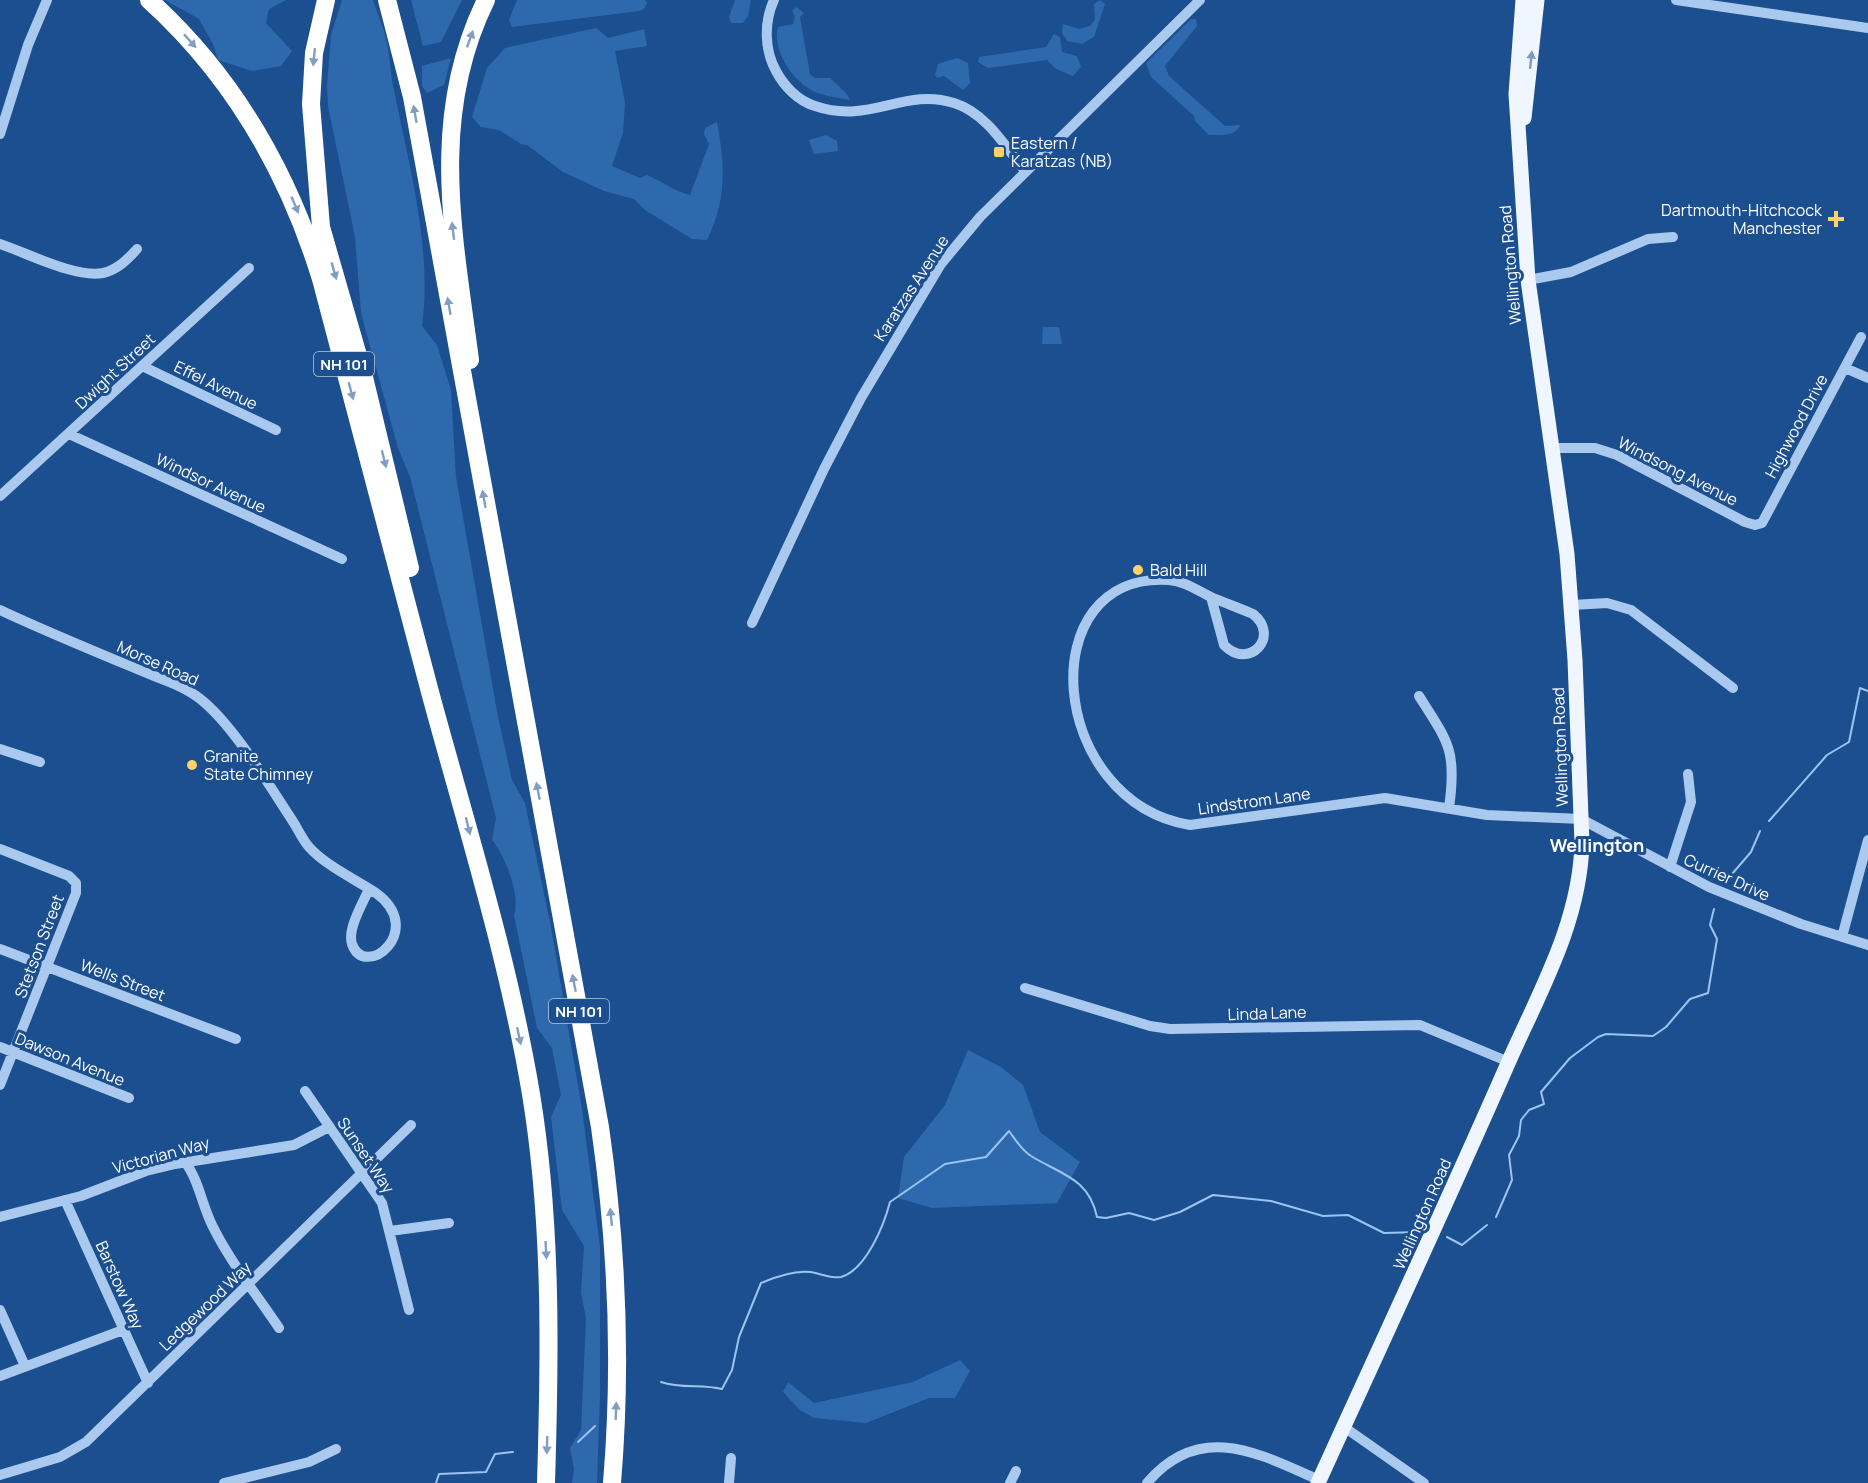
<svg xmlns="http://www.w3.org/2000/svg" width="1868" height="1483" font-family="Manrope,sans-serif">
	<rect width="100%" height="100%" fill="#1b4f8f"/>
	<path fill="#2e69ad" d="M165,0H286L269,9L266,23L292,51L281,66L252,71L218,60L213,44L199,19Z
		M342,0H373C378,16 386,32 388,48C390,59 390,70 392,80C407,158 433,246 422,326L437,345L451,390L456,477L498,717L512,780L525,803L551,927L582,1109L600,1247V1396L597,1483H572L574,1469L570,1448L581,1430L586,1318L581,1293L584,1246L562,1210L551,1117L561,1095L552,1048L537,1028L514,915C521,896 505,855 492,840L496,818L410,477L398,448L361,313L355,237L328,106L327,86L331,35Z
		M411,0H462L441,42L423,46Z
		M517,0H645L647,3L644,9L639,11L512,27L509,20Z
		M735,0H751L748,16L743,23H731L729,17Z
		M1100,0L1105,4L1094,37L1082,44L1067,41L1062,33L1063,24L1079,29L1090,26L1095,19L1094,4Z
		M796,7L804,13L800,17L810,74L815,78H830L847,94L850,100C838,98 824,96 813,91C792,80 772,50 778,27L793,24L795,17L792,11Z
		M1191,19H1196L1197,26L1165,66L1169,76L1225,126L1241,125C1233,137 1223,135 1209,135L1195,121L1194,116L1151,77L1146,63Z
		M596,28L608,38L644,29L647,46L615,51L625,102L623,133L612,166L640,178L647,175C663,182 674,191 690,195L709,144L704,134L705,128L717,122C725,166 727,199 707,240L692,239L645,210L634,199L604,191L563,172L527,145L521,144L499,130L481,127L472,117L487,68L505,48Z
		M1054,34L1060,37L1062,52L1077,56L1081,67L1073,76L1056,69L1047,60L988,68L978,62L979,57L1046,47Z
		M451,58L444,85L427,93L422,86V66Z
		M957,58L968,63L970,83L963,90L944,76L937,78L935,75L938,64Z
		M826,135L837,141L838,151L814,154L809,140Z
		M1043,327H1059L1062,344H1042Z
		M968,1050L1001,1067L1023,1085L1040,1132L1080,1162L1057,1203L932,1208L898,1198L904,1157L945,1105Z
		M960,1360L970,1371L955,1398H929L866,1423L814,1418L800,1410L783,1392L788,1382L814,1403L913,1382Z"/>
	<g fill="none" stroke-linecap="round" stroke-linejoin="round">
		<path stroke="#9cc4f0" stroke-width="2" d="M1769,821L1827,755L1849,742L1860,688L1868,691
			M1732,874L1751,852L1760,831
			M1496,1217L1512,1180L1509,1155L1519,1136L1521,1120L1529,1110L1544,1104L1541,1092L1570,1058L1598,1037L1606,1034L1653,1036L1666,1027L1690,999L1708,993L1717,939L1710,925L1714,909
			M1447,1237L1462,1245L1487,1225
			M661,1382C682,1389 701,1384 722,1389L732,1370L739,1337L761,1283C775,1277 793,1270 810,1272C819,1273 832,1279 841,1277C866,1270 884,1225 890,1202L945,1164L986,1157L1009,1131C1015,1139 1022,1151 1031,1156C1060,1174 1089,1178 1097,1217L1106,1218L1129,1213L1154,1220L1180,1212L1213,1195L1271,1201L1323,1216L1348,1215L1384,1233L1420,1232
			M578,1442L595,1426
			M436,1483L439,1474L486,1472L495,1454L513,1452"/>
		<path stroke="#a9c9ee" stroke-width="10" d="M774,0C764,22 764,49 776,71C784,86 798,101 815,106C870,125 904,87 954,103C986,113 1005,146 1025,171
			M1676,0L1868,28
			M0,134L28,45L47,0
			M0,244C27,253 75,278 103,273C117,270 127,260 137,249
			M1528,280L1571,272L1648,239L1673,237
			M142,366L276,430
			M1845,368L1868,378
			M69,434L342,559
			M1551,448H1595L1617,455L1745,522L1755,525L1762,523L1861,337
			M0,496L249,268
			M1211,597L1224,645C1249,671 1281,636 1253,614C1239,608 1225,603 1211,597C1198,591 1185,581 1169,580C1030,571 1047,801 1190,825L1385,798L1487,815L1581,819L1709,887L1801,924L1868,945
			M1572,605L1607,603L1631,610L1733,688
			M0,610C45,631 91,650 137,669C157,678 181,684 199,698C232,723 269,785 292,820C298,829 302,839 309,847C326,866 355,879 376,893C427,930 365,981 352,944C347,929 363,903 369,889
			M752,623L824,469L861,398L941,264L980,217L1200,0
			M1419,696C1449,743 1457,751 1449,808
			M0,749L40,762
			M0,849L69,876L76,883V893L0,1085
			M1670,867L1691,802L1688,774
			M1842,937L1868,840
			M0,949L236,1039
			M1025,988L1150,1026L1170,1029L1420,1025L1509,1062
			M0,1047L129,1098
			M305,1091L382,1203L409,1310
			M185,1162C199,1180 202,1206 213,1227C231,1263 257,1295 279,1328
			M65,1200L148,1383
			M0,1217L81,1196L146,1171L175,1164L294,1145L329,1127
			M390,1231L449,1223
			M0,1310L25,1366
			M0,1376L123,1330
			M1344,1427L1424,1483
			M0,1475L60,1457L86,1442L411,1125
			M224,1483L309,1462L336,1449
			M729,1483L731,1458
			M1010,1483L1016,1471
			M1147,1483C1200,1420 1260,1454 1319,1480"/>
		<path stroke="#f0f6ff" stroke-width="15" d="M1524,118L1537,0
			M1318,1483C1382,1342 1447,1203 1509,1061C1540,991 1580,922 1582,843L1575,660L1567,554L1528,280L1516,94L1523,0"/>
		<path stroke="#fff" stroke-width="18" d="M149,0C232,75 288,172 321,279C357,416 393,554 430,692C466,825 508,957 531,1094C552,1222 550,1354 546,1483
			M326,0L314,53L311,104L321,227L363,373L410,568
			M387,0L412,97L600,1127C617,1245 622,1364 612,1483
			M470,360C454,236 428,118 486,0"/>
	</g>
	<defs><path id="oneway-solid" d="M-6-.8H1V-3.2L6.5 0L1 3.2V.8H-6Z" transform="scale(1.5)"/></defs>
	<g fill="#829ec1">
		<use href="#oneway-solid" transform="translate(470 39) rotate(-70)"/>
		<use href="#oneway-solid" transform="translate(190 41) rotate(48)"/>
		<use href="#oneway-solid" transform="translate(314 57) rotate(96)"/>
		<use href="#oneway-solid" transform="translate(415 114) rotate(-100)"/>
		<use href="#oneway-solid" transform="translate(295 205) rotate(67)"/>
		<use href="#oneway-solid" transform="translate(453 231) rotate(-97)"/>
		<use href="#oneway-solid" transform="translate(334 271) rotate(74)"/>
		<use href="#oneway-solid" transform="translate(449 306) rotate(-100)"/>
		<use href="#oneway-solid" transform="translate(351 391) rotate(75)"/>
		<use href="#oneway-solid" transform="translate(384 459) rotate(76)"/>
		<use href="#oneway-solid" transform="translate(484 499) rotate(-100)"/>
		<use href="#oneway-solid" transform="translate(538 791) rotate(-101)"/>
		<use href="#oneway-solid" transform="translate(468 826) rotate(76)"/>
		<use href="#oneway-solid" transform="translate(574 983) rotate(-101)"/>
		<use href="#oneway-solid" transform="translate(519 1036) rotate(78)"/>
		<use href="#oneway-solid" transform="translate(611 1217) rotate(-96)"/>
		<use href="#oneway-solid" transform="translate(546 1250) rotate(87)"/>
		<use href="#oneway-solid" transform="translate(616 1411) rotate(-88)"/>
		<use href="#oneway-solid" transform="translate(547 1445) rotate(92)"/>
	</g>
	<use fill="#7b9ac1" href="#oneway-solid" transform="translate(1531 60) rotate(-84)"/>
	<g fill="#ffd166" stroke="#1b4f8f" stroke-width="2">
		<rect x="993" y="146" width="12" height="12" rx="3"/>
		<path d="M1833 210h6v6h6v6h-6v6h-6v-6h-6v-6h6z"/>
		<circle cx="1138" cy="570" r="6"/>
		<circle cx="192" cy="765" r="6"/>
	</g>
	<g text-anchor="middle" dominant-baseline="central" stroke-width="6" stroke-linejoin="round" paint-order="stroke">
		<g fill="#1b4f8f" stroke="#bbcadd" stroke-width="1.5">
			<rect x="314" y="352" width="60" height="24" rx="4.5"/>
			<rect x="549" y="999" width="60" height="24" rx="4.5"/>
		</g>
		<g font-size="15" font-weight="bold" fill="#fff">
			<text x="344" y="364">NH 101</text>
			<text x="579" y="1011">NH 101</text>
		</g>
		<g font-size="16" fill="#fff" stroke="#1b4f8f" text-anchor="start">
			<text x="1011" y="143">Eastern /<tspan x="1011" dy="18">Karatzas (NB)</tspan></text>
			<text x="1822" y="210" text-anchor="end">Dartmouth-Hitchcock<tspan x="1822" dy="18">Manchester</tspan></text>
			<text x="1150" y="570">Bald Hill</text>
			<text x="204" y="756">Granite<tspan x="204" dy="18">State Chimney</tspan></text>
		</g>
		<g font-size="16" fill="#fff" stroke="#1b4f8f">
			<text transform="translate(1510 265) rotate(-95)">Wellington Road</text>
			<text transform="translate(911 288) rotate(-57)">Karatzas Avenue</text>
			<text transform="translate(115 371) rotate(-43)">Dwight Street</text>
			<text transform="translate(216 385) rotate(26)">Effel Avenue</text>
			<text transform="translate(1796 426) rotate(-62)">Highwood Drive</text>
			<text transform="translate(1678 471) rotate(27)">Windsong Avenue</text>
			<text transform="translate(211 483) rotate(25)">Windsor Avenue</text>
			<text transform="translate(158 663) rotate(24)">Morse Road</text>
			<text transform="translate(1560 747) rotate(-92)">Wellington Road</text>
			<text transform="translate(1254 801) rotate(-8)">Lindstrom Lane</text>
			<text transform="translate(1727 877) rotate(24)">Currier Drive</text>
			<text transform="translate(39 946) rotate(-69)">Stetson Street</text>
			<text transform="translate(123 980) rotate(21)">Wells Street</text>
			<text transform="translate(1267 1013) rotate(-2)">Linda Lane</text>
			<text transform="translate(70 1059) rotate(22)">Dawson Avenue</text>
			<text transform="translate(161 1155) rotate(-15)">Victorian Way</text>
			<text transform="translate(366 1155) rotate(56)">Sunset Way</text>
			<text transform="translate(1422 1214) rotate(-66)">Wellington Road</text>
			<text transform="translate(120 1285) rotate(66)">Barstow Way</text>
			<text transform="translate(205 1306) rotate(-44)">Ledgewood Way</text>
		</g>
		<g font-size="18" font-weight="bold" fill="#fff" stroke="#1b4f8f">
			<text x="1597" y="845">Wellington</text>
		</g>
	</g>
</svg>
